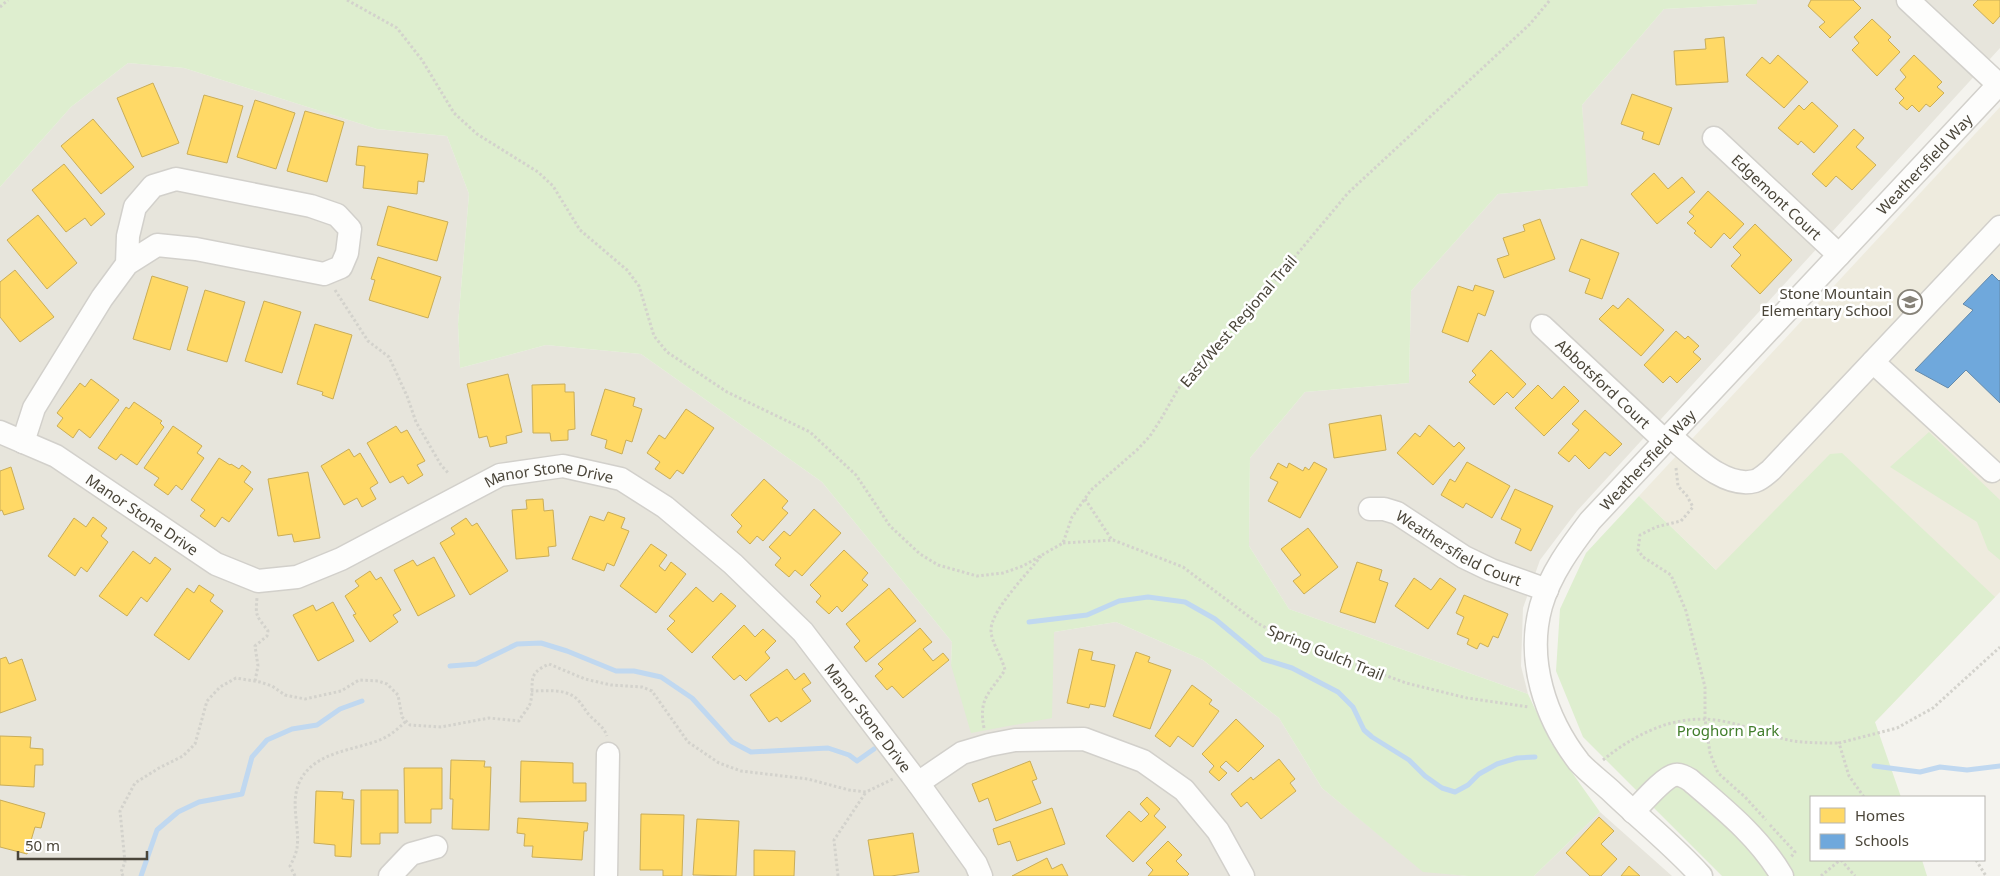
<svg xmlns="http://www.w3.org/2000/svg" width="2000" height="876" font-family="'Noto Sans',sans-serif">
	<rect width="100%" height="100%" fill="#f4f3ee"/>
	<path fill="#e7e5dc" d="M1757,0H2000V48L1577,511L1540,560L1523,608L1521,666L1528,694L1289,609L1249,546L1250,458L1305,392L1409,383L1411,291L1498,194L1587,186L1582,105L1664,9L1757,4Z
		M128,63L184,68L377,129L447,136L469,194L458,324L460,368L546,345L641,354L822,482L952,642L951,665L1054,632L1116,622L1203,660L1279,718L1322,788L1423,871L1468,876H0V187L71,107Z
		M1600,812L1672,876H1534Z"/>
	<path fill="#eeebde" d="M2000,107V592L1875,722L1639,496Z"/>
	<path fill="#deeecf" d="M0,0H1757V4L1664,9L1582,105L1588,186L1498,194L1411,291L1409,383L1305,392L1250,458L1249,546L1289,609L1528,694L1551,743L1600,812L1534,876H1468L1423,872L1322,788L1279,718L1203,660L1116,622L1054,632L1052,718L971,733L951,665L952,642L822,482L641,354L546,345L460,368L458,324L469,194L447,136L377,129L184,68L128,63L71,107L0,187Z
		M1929,432L2000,500V560L1988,550L1977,522L1890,467Z
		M1842,453L1995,597L1875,722L1901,797H1811V860H1922L1927,876H1722L1583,737L1556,671L1560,609L1586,553L1639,496L1716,570L1830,454Z"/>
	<path fill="#ffd966" stroke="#c9ad58" d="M1811,0H1853L1861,8L1830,38L1819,27L1825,22L1808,6Z
		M1978,0H2000V16L1993,24L1973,5Z
		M1872,19L1891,37L1888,40L1900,52L1877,76L1852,50L1859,43L1854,37Z
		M1724,37L1728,82L1676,85L1674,51L1706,49L1705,39Z
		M1778,55L1808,82L1784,108L1746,75L1762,57L1770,64Z
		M1914,55L1942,82L1937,87L1944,93L1930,107L1926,104L1919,112L1912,105L1907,110L1899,103L1904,98L1895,89L1906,77L1900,70Z
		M153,83L179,143L142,157L117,98Z
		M1632,94L1672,108L1659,145L1642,139L1644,132L1621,124Z
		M204,95L243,106L227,163L187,154Z
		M255,100L295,113L276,169L237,157Z
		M1812,102L1838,126L1814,153L1801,141L1798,145L1778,128L1799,105L1804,110Z
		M305,111L344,122L327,182L287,171Z
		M93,119L134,167L101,194L61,146Z
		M1854,129L1864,138L1856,147L1876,165L1852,190L1836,176L1826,187L1812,174Z
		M358,146L428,154L424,182L418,181L417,194L363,188L365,166L356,165Z
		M64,164L105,214L91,226L85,218L66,232L32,190Z
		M1654,173L1668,189L1682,177L1695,192L1657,224L1631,194Z
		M1708,191L1744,224L1730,239L1724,233L1711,248L1694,233L1696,231L1687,223L1694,216L1689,212Z
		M388,206L448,222L437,261L377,245Z
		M38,215L77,263L47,289L7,240Z
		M1540,219L1555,259L1504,278L1497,259L1509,255L1503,238L1525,231L1523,225Z
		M1755,224L1792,260L1760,294L1731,266L1741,255L1733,247Z
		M1581,239L1619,253L1602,299L1585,293L1590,279L1569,271Z
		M378,257L441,277L428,318L369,300L375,280L371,279Z
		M15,270L54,317L20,342L0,317V282Z
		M152,276L188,287L170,350L133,339Z
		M1475,285L1494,291L1485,316L1478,313L1468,342L1442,332L1458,286L1473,291Z
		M205,290L245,302L227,362L187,350Z
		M1628,298L1664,330L1641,356L1599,319L1613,305L1618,309Z
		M264,301L301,312L282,373L245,361Z
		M315,324L352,335L333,399L322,395L323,392L297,384Z
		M1676,331L1685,339L1688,336L1699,346L1693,352L1701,359L1677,383L1670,376L1663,383L1644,365Z
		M1491,350L1526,384L1513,398L1507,392L1494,405L1469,382L1476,375L1472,371Z
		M508,374L522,432L506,436L507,443L490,447L487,436L479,438L467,384Z
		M91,379L119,400L90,438L79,429L73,438L57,426L63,418L57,413L80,383L85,387Z
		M565,384V392H574L575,429L568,430V440L551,441L550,433H533L532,385Z
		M1538,385L1552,399L1564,386L1579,401L1544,436L1515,408Z
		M605,389L635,398L633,406L642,409L632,442L626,440L622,454L605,448L607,440L591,435Z
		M134,402L162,421L160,423L164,427L137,465L121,454L116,460L98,448L126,407L129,409Z
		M686,409L714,428L683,474L677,470L670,479L655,469L660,462L647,453L659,435L665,439Z
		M1585,410L1622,444L1610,456L1605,452L1589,469L1575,455L1569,462L1558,453L1579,430L1572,424Z
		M1381,415L1386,450L1334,458L1329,424Z
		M1429,425L1454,447L1459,442L1465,448L1433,485L1397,453L1415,433L1420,437Z
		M173,426L202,446L197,453L204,458L182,490L176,485L168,495L154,485L159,478L144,468Z
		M396,426L401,433L407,430L425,461L417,465L423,475L408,484L403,476L390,483L367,443Z
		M349,449L354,457L360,453L378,483L370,488L376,499L362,507L357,498L344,505L321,466Z
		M219,458L230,465L231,464L239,469L242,465L251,472L244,482L253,489L229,522L222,517L215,527L200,516L205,510L191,500Z
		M1314,462L1327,469L1300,518L1268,501L1278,482L1270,478L1278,463L1287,468L1289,463L1303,471L1305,467L1309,470Z
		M1467,462L1510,486L1492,518L1466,503L1463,508L1441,495L1450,479L1455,482Z
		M11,467L24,509L4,515L2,510L0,511V471Z
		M308,472L320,538L294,542L292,534L278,536L268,479Z
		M764,479L788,501L782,508L788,513L763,541L757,536L750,544L737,532L742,526L731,515Z
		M1515,489L1553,506L1531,551L1515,543L1521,529L1501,519Z
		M543,499L544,511L553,510L556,546L548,547L549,556L516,559L512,510L527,509L526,500Z
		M814,509L841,533L802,576L795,570L789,577L775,565L781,558L769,547L784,531L790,536Z
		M608,512L625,518L621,528L629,531L614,566L607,563L604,571L572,559L590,516L604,521Z
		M93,517L107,528L101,536L108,542L87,572L81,567L75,576L48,556L74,518L86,527Z
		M466,518L472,526L477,523L508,571L470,595L440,543L455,534L451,528Z
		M1308,528L1338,567L1304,594L1293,581L1301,575L1281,549Z
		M651,544L667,555L659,566L665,571L671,562L686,574L656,613L620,586Z
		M844,550L868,573L862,580L868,585L842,612L837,606L829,614L816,602L821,596L810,585Z
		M133,551L150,564L155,557L171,569L147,602L141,597L127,616L99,596Z
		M434,557L455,596L418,616L394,570L413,560L417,566Z
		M1357,562L1382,570L1379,580L1388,583L1375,623L1340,612Z
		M370,571L376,580L381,577L401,610L393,615L398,622L370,642L353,615L356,614L345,596L359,586L355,581Z
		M1414,578L1431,590L1440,578L1456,589L1428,629L1395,606Z
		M199,585L214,595L210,601L223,611L189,660L154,635L187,588L194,593Z
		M696,587L713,602L721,593L736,606L692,653L667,629L675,621L669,616Z
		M889,588L916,621L866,662L854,647L860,641L846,624Z
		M1464,595L1508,614L1498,638L1493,636L1488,647L1480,643L1477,649L1467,644L1469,639L1457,634L1464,617L1456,613Z
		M333,602L354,641L318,661L293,615L313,605L316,611Z
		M744,625L755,637L763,629L776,641L765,652L770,658L746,681L740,675L734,680L712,657Z
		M920,628L932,642L923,649L933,661L943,653L949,660L903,698L892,686L887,690L875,676L883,669L878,664Z
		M1079,649L1093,652L1091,660L1115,665L1105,707L1090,704L1089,708L1067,703Z
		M1136,652L1150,657L1148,662L1171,670L1150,729L1113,716Z
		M6,657L9,664L22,659L36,700L0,713V659Z
		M787,669L795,680L804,673L811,683L802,689L811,701L781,722L777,717L769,722L750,695Z
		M1192,685L1212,700L1209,704L1219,711L1193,747L1178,736L1170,747L1155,736Z
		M1236,719L1264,746L1238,772L1226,761L1220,767L1227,773L1219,781L1209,772L1214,766L1202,754Z
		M0,736L31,737L30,748L43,749V765H35L34,787L0,785Z
		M1279,759L1295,779L1290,783L1296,791L1261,819L1247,802L1241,807L1231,794L1251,777L1253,780Z
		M451,760L485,761L484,767H491L489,830L452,829L453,799H450Z
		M521,761L573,763V783H586V801L520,802Z
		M1030,761L1037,779L1032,781L1041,803L996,821L988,798L979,802L972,784Z
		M404,768H442V809H431V823H405Z
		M361,790H398V833H380V844H361Z
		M316,791L343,792L342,799L354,800L351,857L335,856V845L314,843Z
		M1147,797L1160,809L1154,816L1166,827L1133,862L1106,836L1129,811L1141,822L1149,814L1140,804Z
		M0,800L45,813L41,828L35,827L27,854L0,847Z
		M1052,808L1065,844L1017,861L1010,841L998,845L993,829Z
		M641,814L684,815L682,876H663V870H640Z
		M1599,817L1614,831L1601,844L1617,859L1601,876H1590L1566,853Z
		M518,818L588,823L587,831H584L582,860L532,857L533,846H524L525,834L517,833Z
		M697,819L739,821L736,876L693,875Z
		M913,833L919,872L891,876H874L868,840Z
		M1168,841L1182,855L1176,861L1189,874L1187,876H1148L1153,870L1146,863Z
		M754,850L795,851L794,876H754Z
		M1047,858L1052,869L1062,864L1068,876H1012Z
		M1629,866L1640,876H1621Z"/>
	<path fill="#6fa8dc" stroke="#648aab" d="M1992,274L1999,281L2000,280V403L1966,370L1948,388L1915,370L1973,310L1963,304Z"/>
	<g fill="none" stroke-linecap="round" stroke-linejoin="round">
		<path stroke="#c0d8f0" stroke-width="5" d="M1029,622L1087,615L1119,601L1148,597L1185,602L1215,619L1263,659L1292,668L1338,692L1353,707L1364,730L1372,737L1409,760L1425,776L1442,788L1455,792L1468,785L1479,774L1497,764L1517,758L1535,757
			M450,666L476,664L517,644L541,643L567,651L616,671H634L661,677L692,698L732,742L751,752L828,748L849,755L857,761L874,749
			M1874,766L1920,772L1940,767L1967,770L2000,766
			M141,876L157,830L178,812L199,802L242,794L252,757L267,740L292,729L317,725L340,709L362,701"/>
		<defs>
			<g id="minor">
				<path d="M1908,0L1998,84"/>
				<path id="s1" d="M1714,138L1839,255"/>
				<path id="s2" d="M1542,326L1665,441"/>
				<path d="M1873,362L1992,471"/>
				<path id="s3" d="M0,432L56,456L216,564L258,581L297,577L341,559L500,475L563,466L621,479L665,507L733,564L803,632L918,783L976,864L981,876"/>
				<path d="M1670,436C1692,454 1724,489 1755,481C1761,479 1766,474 1771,470L2000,227"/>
				<path d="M23,442L34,408L102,298L127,264L157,245L196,249L324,274L341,267L347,253L350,229L337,215L311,206L176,179L153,186L135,207L128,236L127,264"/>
				<path id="s4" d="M1370,509H1384L1397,513L1464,557L1491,570L1547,590"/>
				<path d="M918,783L962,753L989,745L1015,740L1084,739L1143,761L1184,790L1218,831L1243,876"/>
				<path d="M1633,812C1642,803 1664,777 1675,775C1680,774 1685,777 1690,780C1724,809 1759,837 1782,876"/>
				<path d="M390,876L411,854L436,847"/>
				<path d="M606,876L608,754"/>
				<path id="s5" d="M1701,876C1673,845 1640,819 1610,790C1600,781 1588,772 1579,762C1545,718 1526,660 1541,606C1550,574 1571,546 1590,521L2000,83"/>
			</g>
		</defs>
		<use href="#minor" stroke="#d2d0cb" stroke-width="25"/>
		<path stroke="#d3d2cc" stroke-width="3" stroke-dasharray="2.5 2.5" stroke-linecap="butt" d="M347,0L397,28L422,60L454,113L477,134L538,172L553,186L580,230L627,270L639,286L654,336L667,352L727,392L810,432L856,475L890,526L920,554L938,565L977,576L1003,573L1023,566L1063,543L1072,517L1091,490L1138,449L1150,436L1161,419L1177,391L1192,369L1263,295L1348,193L1530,24L1550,0
			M0,7L8,0
			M335,290L368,341L389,357L407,396L416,422L441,465L449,474
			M1676,468L1678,486L1687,496L1693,507L1681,521L1656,527L1640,535L1638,550L1643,557L1671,575L1686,611L1705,687V719L1710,753L1718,773L1745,797L1766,820
			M1085,499L1112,540
			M1063,543L1113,540L1183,567L1259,624L1287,639L1406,683L1467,698L1529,707
			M255,681L258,666L255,646L267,636L268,631C257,616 255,617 257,598
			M531,691C546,691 565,688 577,699C582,704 585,710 589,715C596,722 604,727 607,736
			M984,728C978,698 990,693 1005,670C1002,657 991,642 991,630C991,610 1029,572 1041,556
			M1603,760C1635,734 1673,715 1715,720C1742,723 1767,736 1793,741C1808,743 1823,743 1839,743
			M1864,797L1849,776L1839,743L1897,728L1933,708L2000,647
			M1770,825L1795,852L1791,857
			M1841,860L1855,876
			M1976,860L1986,876
			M123,876L121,872L125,862L120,811L135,783L159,768L183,756L195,744L207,701L220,687L236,678L260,682L272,686L285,695L305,699L341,691L359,680L378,681L387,684L398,695L402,717L410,725L441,727L489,718L519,721C522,715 528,709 530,704C536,683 524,675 549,664L585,679L611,685L642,687L652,691L688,742L719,763L741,771L808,779L849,790L866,792L893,779
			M295,876L290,866C293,860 296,854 297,848C300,827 290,804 299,783C313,751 354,751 382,739C391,735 399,728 406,721
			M838,876L834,840L866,792
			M1821,876L1840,860"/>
		<use href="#minor" stroke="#fdfdfc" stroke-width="22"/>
	</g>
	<defs>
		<symbol id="school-ring" viewBox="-11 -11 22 22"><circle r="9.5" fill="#fff" stroke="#868278" stroke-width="1.5"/><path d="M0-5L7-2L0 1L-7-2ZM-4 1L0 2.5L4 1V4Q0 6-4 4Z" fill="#868278"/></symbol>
	</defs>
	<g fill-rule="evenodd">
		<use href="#school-ring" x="1896" y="288" width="28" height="28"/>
	</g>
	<g text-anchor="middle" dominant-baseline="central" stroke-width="5" stroke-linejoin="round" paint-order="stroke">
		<g font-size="15" fill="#4a4539" stroke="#fff">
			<text stroke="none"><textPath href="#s5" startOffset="921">Weathersfield Way</textPath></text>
			<text stroke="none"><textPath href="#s1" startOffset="86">Edgemont Court</textPath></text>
			<text transform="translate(1238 321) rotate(-49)">East/West Regional Trail</text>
			<text stroke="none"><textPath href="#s2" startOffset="84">Abbotsford Court</textPath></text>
			<text stroke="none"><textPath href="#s5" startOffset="516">Weathersfield Way</textPath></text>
			<text stroke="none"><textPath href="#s3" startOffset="615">Manor Stone Drive</textPath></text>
			<text stroke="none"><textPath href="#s3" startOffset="165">Manor Stone Drive</textPath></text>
			<text stroke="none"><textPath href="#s4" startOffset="99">Weathersfield Court</textPath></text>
			<text transform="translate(1326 652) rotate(22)">Spring Gulch Trail</text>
			<text stroke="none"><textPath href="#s3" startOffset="1035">Manor Stone Drive</textPath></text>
		</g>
		<g font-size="15" fill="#4a4539" stroke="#fff" text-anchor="end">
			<text x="1892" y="293">Stone Mountain<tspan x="1892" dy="17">Elementary School</tspan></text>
		</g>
		<g font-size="15" fill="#417d2b" stroke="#fff">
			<text x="1728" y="730">Proghorn Park</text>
		</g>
	</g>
	<rect x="1810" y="796" width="175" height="65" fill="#ffffff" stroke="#b7b5b0"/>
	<rect x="1820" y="808" width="25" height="15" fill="#ffd966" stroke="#b7b5b0"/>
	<text x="1855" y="821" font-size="15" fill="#4a4539">Homes</text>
	<rect x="1820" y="834" width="25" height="15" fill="#6fa8dc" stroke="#b7b5b0"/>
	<text x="1855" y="846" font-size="15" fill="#4a4539">Schools</text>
	<path d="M18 851v8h129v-8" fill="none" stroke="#4a4539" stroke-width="2.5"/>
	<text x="25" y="851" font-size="15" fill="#4a4539" stroke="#ffffff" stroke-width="4" paint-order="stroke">50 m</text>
</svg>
